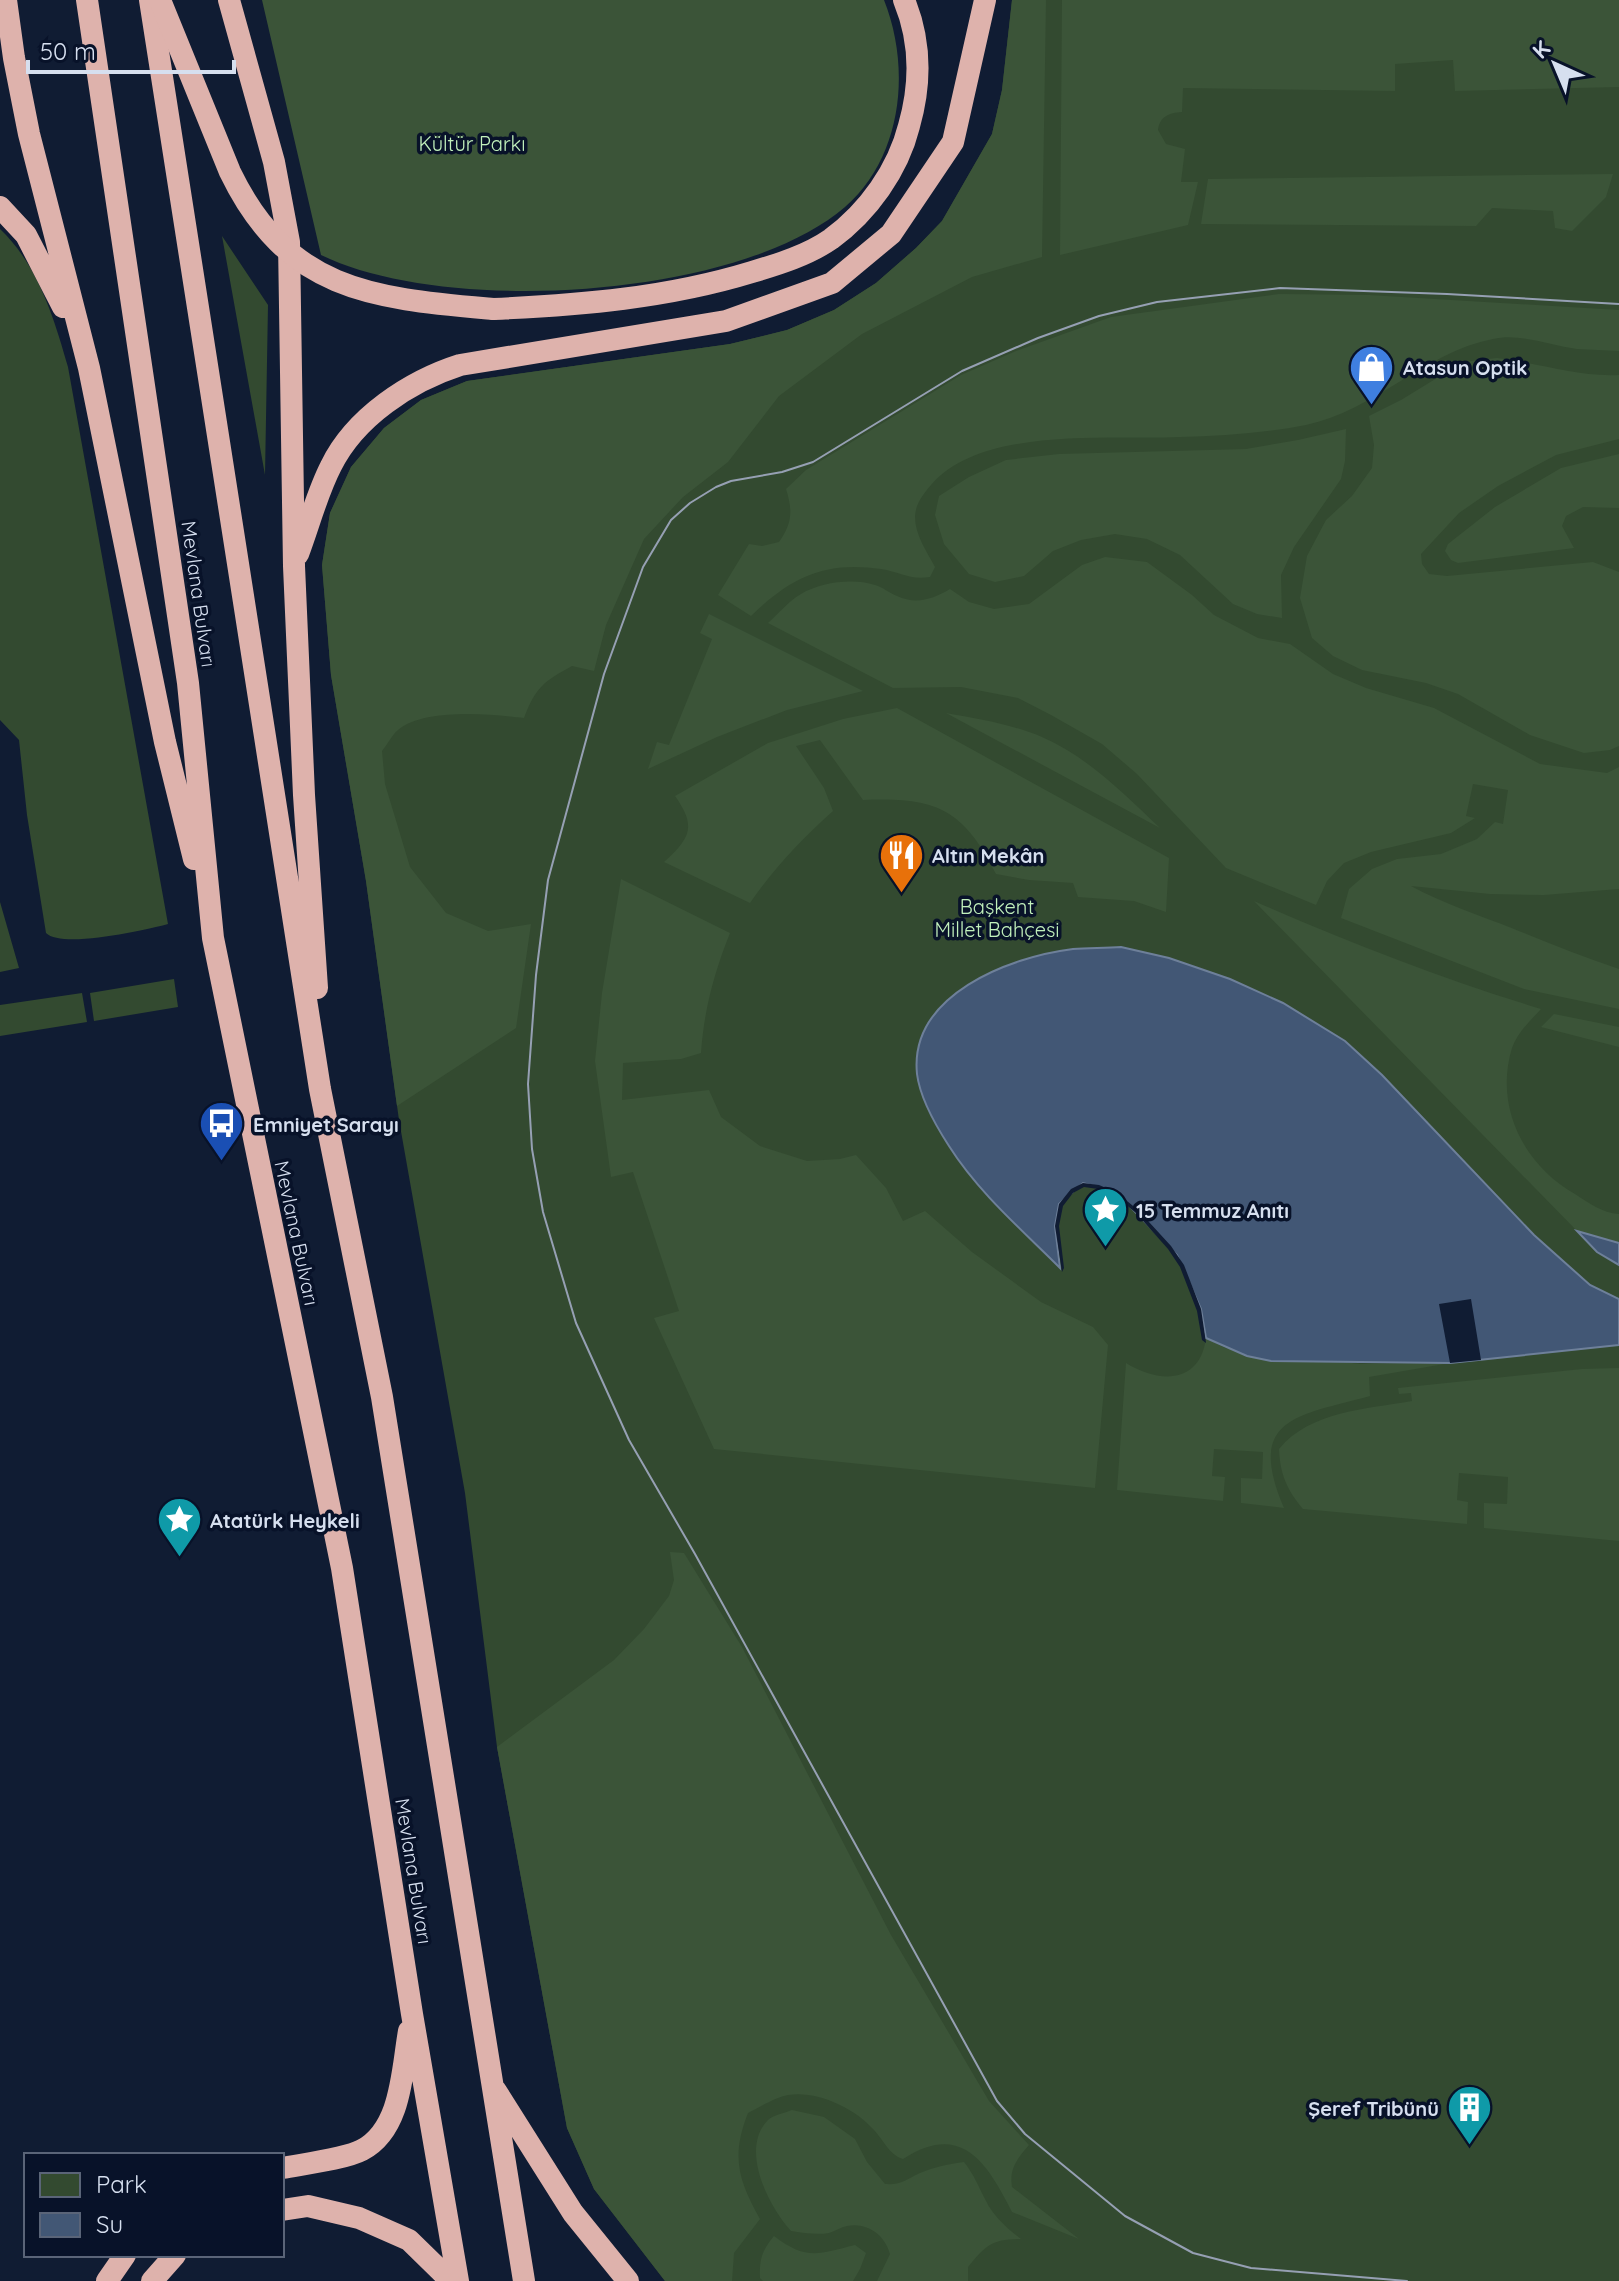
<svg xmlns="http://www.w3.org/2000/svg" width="1619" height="2281" font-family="Quicksand,sans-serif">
	<rect width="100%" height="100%" fill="#101c33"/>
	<path fill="#334a30" d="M1012,0H1619V2281H665L594,2189L567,2128L497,1747L465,1493L399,1120L366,881L331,675L322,565L330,513L351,467L384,428L421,400L467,381L730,344L787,330L834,310L876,283L916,248L942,221L992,134L1002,90Z
		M0,229C38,265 54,318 68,367L168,924C145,930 62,949 46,933L27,815L19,740L0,720Z
		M222,236L268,305L265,475Z
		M0,902L19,968L0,972Z
		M174,979L178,1007L94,1021L90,993Z
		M82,993L87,1022L0,1036V1005Z"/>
	<path fill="#3b5438" d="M262,0H884C911,68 903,156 845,207C738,299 446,316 321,255Z
		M1012,0H1046L1042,257L972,277L862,334L779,396L728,462L683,497L644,539L606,625L594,671L572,666C543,682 536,687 524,718C492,714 424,708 398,730C392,735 387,745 382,751L385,784L410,867L446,913L488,931L531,924L516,1028L397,1106L366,881L331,675L322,565L330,513L351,467L384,428L421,400L467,381L730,344L787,330L834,310L876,283L916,248L942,221L992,134L1002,90Z
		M1062,0H1619V87L1455,91L1453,60L1395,64V91L1183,88L1182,112C1169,113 1160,116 1158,130L1166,144L1185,149L1181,182H1198L1188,225L1060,255Z
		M1613,174L1606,197L1572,231L1555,228L1553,211L1492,208L1476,226L1201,224L1208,179Z
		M1279,294L1369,295L1619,310V351C1605,350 1591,350 1577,349C1549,345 1520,333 1493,339C1425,352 1374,411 1306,425C1265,433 1222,436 1180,437C1108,440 982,426 931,485C923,494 915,505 915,517C915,535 927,552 935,567L930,577C909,580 900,572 881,569C825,561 791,577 751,616L718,595L749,544L762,546L779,542C792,524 793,511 786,489L806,470L961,375L1016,351L1111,317Z
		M1497,358C1539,363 1577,377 1619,375V439L1556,455L1498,486L1459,513L1421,554L1422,564L1429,574L1447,576L1593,562L1619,572V746L1610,750L1584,753L1530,735L1458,694L1426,683L1362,670L1333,656L1312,638L1300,598L1307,556L1326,520L1352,496L1372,468L1374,445L1369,416L1401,400L1450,370L1471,361Z
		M1346,429L1345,461L1341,479L1294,547L1281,575L1282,618L1257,614L1233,604L1180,555L1147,539L1115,534L1081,540L1053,551L1024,576L995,582L969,574L944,544L935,515L939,496L969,477L1006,460L1059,454L1246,449L1298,440Z
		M1619,454V508L1583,507L1566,516L1562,526L1574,548L1458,563L1451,560L1445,551L1448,544L1495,507L1561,468Z
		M1105,557L1147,562L1192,595L1214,615L1258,638L1290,644L1333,674L1366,688L1434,708L1540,764L1607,773L1619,767V889L1544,895L1490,894L1411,886C1444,904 1479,915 1514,929C1549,943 1583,957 1619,969V1009L1524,989L1341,918L1349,889L1372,869L1397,859L1441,854L1477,839L1495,822L1503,824L1508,790L1473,784L1466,816L1475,818L1451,833L1371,852L1344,863L1327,881L1316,905L1226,868L1137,774L1102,744L1051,715L1018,698L961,687L893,688L768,623C779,613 789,601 801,594C821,582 853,578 875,585C883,587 889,593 897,596C916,605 933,599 950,589L969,602L994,609L1029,604L1082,565Z
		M709,614L863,691L787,710L717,737L648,769L657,742L669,745L712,639L700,633Z
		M897,708L1169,858L1166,912L1134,901L1078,897L1073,883L1029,880L996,874C963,808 935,797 863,800L820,740L796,746L824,788L833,811C802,839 774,868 750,903L664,862C690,838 697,827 675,796L768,743L843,719Z
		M946,713C979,719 1011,724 1042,737C1088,757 1124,794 1160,828Z
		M621,879L730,933C714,973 704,1010 701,1053L681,1059L623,1063L622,1100L709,1090L721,1117L760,1146L807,1161L840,1159L856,1155L886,1188L903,1221L925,1211L972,1252L1041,1302L1093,1327L1108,1345L1095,1488L714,1449L654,1318L679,1311L633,1172L611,1177L595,1061L602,993Z
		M1254,901C1348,942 1443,979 1541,1009C1531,1020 1517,1033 1512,1048C1494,1107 1524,1165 1575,1194C1589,1203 1602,1213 1619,1214V1243L1577,1231Z
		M1554,1014L1619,1027V1047L1541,1027Z
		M1206,1338L1225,1348L1360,1364L1450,1363L1369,1377L1370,1396C1298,1416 1245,1417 1284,1508L1241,1503V1478L1262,1479L1263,1452L1214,1449L1212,1476L1225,1477L1223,1501L1117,1490L1126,1363C1158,1383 1200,1385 1206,1338Z
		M1619,1368V1541L1484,1528V1503L1507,1504L1508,1477L1459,1473L1457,1500L1468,1502L1467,1524L1303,1509C1287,1490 1280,1474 1279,1449C1310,1411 1367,1409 1412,1401L1411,1393L1399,1394L1398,1388L1582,1369Z
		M670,1552L684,1553L742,1647L891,1935L989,2101L1029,2145C1017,2159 1009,2169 1012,2187L1079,2239L1012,2212C987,2163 962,2121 903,2159C889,2155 883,2139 873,2129C855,2108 816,2090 788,2095C776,2097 760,2107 748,2113C731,2156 738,2180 760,2219L734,2253L732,2281H665L594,2189L567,2128L497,1747L614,1660L644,1629L669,1596L674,1580Z
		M792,2110L824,2117L855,2139L867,2162L885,2184C902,2185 905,2180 920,2173C934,2167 949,2164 964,2162C975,2176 978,2186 986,2201C994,2217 1008,2229 1021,2239C992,2239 986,2245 968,2267V2281H877L890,2254C885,2235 867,2222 847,2226C841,2227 835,2231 829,2233C817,2235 803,2233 791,2231C769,2207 739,2149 768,2120C773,2115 785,2113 792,2110Z
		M774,2236C807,2261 818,2254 855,2245L866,2253L860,2269L853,2281H763L760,2278C759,2260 762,2250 774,2236Z"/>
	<path fill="#425775" stroke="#6e809a" stroke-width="2" d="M1121,947L1169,958L1230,979L1283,1003L1345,1041L1382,1075L1534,1235L1590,1285L1619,1299V1345L1450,1363L1271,1361L1247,1356L1206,1338L1201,1309L1177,1255L1116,1192L1083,1183L1059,1204L1055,1226L1060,1268C1022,1230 978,1192 949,1146C936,1126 920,1098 917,1074C909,995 1009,957 1073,949C1089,948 1105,948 1121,947Z
		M1577,1231L1619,1243V1265L1597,1252Z"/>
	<path fill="#101c33" d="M1083,1183L1099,1185L1116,1192L1138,1210L1171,1246L1184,1265L1201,1309L1206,1343L1202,1340L1197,1311L1180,1267L1168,1249L1136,1213L1114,1195L1098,1189L1084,1187L1073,1193L1063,1206L1059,1226L1064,1268L1062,1272L1055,1226L1059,1204L1071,1189Z
		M1471,1299L1481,1360L1450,1363L1439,1304Z"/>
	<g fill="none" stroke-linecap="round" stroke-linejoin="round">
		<path stroke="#deb2ac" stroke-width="22" d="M6,0L14,58L29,134L89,368L165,742L194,859
			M87,0L188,683L213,938L342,1568L412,2014L458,2281
			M150,0L320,1089L382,1397L524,2281
			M229,0L274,162L289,242L294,566L304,795L317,988
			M0,207L26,235L63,307
			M493,309C581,305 667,298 752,272C779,264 808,255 831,239C868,212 898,170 909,126C921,84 921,41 904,0
			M298,554C309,525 317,493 331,466C355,417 410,381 460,365L726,321L832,283L891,234L953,142L985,0
			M496,2091L573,2213L628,2281
			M282,2168C303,2164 345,2159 362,2150C402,2129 402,2070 409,2031
			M282,2210L308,2206L359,2218L409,2240L451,2281
			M107,2281L125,2255
			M152,2281L175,2255"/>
		<path stroke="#96a0b3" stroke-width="2" d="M1407,2281L1251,2268L1193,2253L1125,2216L1025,2134L997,2101L695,1554L629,1440L576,1323L543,1212L532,1149L528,1084L536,975L548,880L604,674L643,567L671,520L690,503L716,487L731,481L782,472L813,462L962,371L1038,338L1099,316L1157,302L1280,288L1447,294L1619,304"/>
		<path stroke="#deb2ac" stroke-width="22" d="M160,0L230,172C288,292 373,298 493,309"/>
	</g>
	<defs>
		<symbol id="shop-pin" viewBox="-11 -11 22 30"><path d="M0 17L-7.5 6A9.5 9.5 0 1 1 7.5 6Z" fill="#3f7fe0" stroke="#081229"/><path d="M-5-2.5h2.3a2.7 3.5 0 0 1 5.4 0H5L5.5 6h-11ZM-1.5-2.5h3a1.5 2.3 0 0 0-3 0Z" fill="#fff"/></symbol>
		<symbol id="restaurant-pin" viewBox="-11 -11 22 30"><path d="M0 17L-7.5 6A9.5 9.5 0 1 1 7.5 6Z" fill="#e8710a" stroke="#081229"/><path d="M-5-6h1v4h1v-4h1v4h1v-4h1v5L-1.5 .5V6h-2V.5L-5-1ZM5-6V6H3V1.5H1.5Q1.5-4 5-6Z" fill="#fff"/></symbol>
		<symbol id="bus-pin" viewBox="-11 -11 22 30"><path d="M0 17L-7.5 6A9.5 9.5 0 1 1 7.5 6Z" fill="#1a4fb4" stroke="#081229"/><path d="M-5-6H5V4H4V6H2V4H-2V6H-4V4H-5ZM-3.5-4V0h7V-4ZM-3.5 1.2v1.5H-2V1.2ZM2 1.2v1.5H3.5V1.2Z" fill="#fff"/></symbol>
		<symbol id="sight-pin" viewBox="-11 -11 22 30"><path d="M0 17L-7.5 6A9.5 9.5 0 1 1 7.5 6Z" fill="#0f9aa8" stroke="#081229"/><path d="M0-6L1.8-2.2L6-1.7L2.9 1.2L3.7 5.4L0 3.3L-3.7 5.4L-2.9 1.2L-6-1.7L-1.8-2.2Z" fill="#fff"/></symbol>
		<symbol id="building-pin" viewBox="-11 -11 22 30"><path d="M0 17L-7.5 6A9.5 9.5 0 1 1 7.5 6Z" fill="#0f9aa8" stroke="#081229"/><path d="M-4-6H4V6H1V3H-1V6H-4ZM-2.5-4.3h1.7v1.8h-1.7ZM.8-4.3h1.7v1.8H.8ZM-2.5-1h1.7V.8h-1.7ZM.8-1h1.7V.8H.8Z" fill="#fff"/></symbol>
	</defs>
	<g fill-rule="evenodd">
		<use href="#shop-pin" x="1346" y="342" width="51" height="69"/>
		<use href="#restaurant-pin" x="876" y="830" width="51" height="69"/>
		<use href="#bus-pin" x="196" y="1098" width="51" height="69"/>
		<use href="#sight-pin" x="1080" y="1184" width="51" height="69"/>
		<use href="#sight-pin" x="154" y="1494" width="51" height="69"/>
		<use href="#building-pin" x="1444" y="2082" width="51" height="69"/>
	</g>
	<g text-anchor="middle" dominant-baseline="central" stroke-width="7" stroke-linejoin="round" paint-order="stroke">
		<g font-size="20" fill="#c2f1bc" stroke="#081229">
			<text x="472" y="143">Kültür Parkı</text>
			<text x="997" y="906">Başkent<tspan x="997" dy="23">Millet Bahçesi</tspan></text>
		</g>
		<g font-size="20" font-weight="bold" fill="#d6dfef" stroke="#081229" text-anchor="start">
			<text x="1403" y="367">Atasun Optik</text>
			<text x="932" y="855">Altın Mekân</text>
			<text x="253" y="1124">Emniyet Sarayı</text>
			<text x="1136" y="1210">15 Temmuz Anıtı</text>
			<text x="210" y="1520">Atatürk Heykeli</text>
			<text x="1439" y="2108" text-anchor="end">Şeref Tribünü</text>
		</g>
		<g font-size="20" fill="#d6dfef" stroke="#081229">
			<text transform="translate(199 594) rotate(82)">Mevlana Bulvarı</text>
			<text transform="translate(297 1233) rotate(78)">Mevlana Bulvarı</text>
			<text transform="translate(414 1871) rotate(81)">Mevlana Bulvarı</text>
		</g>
	</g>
	<rect x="24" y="2153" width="260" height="104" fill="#081229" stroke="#5a6478" stroke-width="2"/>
	<rect x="40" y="2173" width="40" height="24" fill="#334a30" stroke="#5a6478" stroke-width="2"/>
	<text x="96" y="2193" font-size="24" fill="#d6dfef">Park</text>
	<rect x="40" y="2213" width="40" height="24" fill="#425775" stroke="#5a6478" stroke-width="2"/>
	<text x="96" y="2233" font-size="24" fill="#d6dfef">Su</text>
	<g transform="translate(1555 64) rotate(316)" stroke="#081229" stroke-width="6" paint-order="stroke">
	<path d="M0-6L14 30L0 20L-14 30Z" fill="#d6dfef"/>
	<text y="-12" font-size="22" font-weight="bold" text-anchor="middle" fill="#d6dfef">K</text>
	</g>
	<path d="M28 60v12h206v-12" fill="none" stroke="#d6dfef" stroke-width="4"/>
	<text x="40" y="60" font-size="24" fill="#d6dfef" stroke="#081229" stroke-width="6" paint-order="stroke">50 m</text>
</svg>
